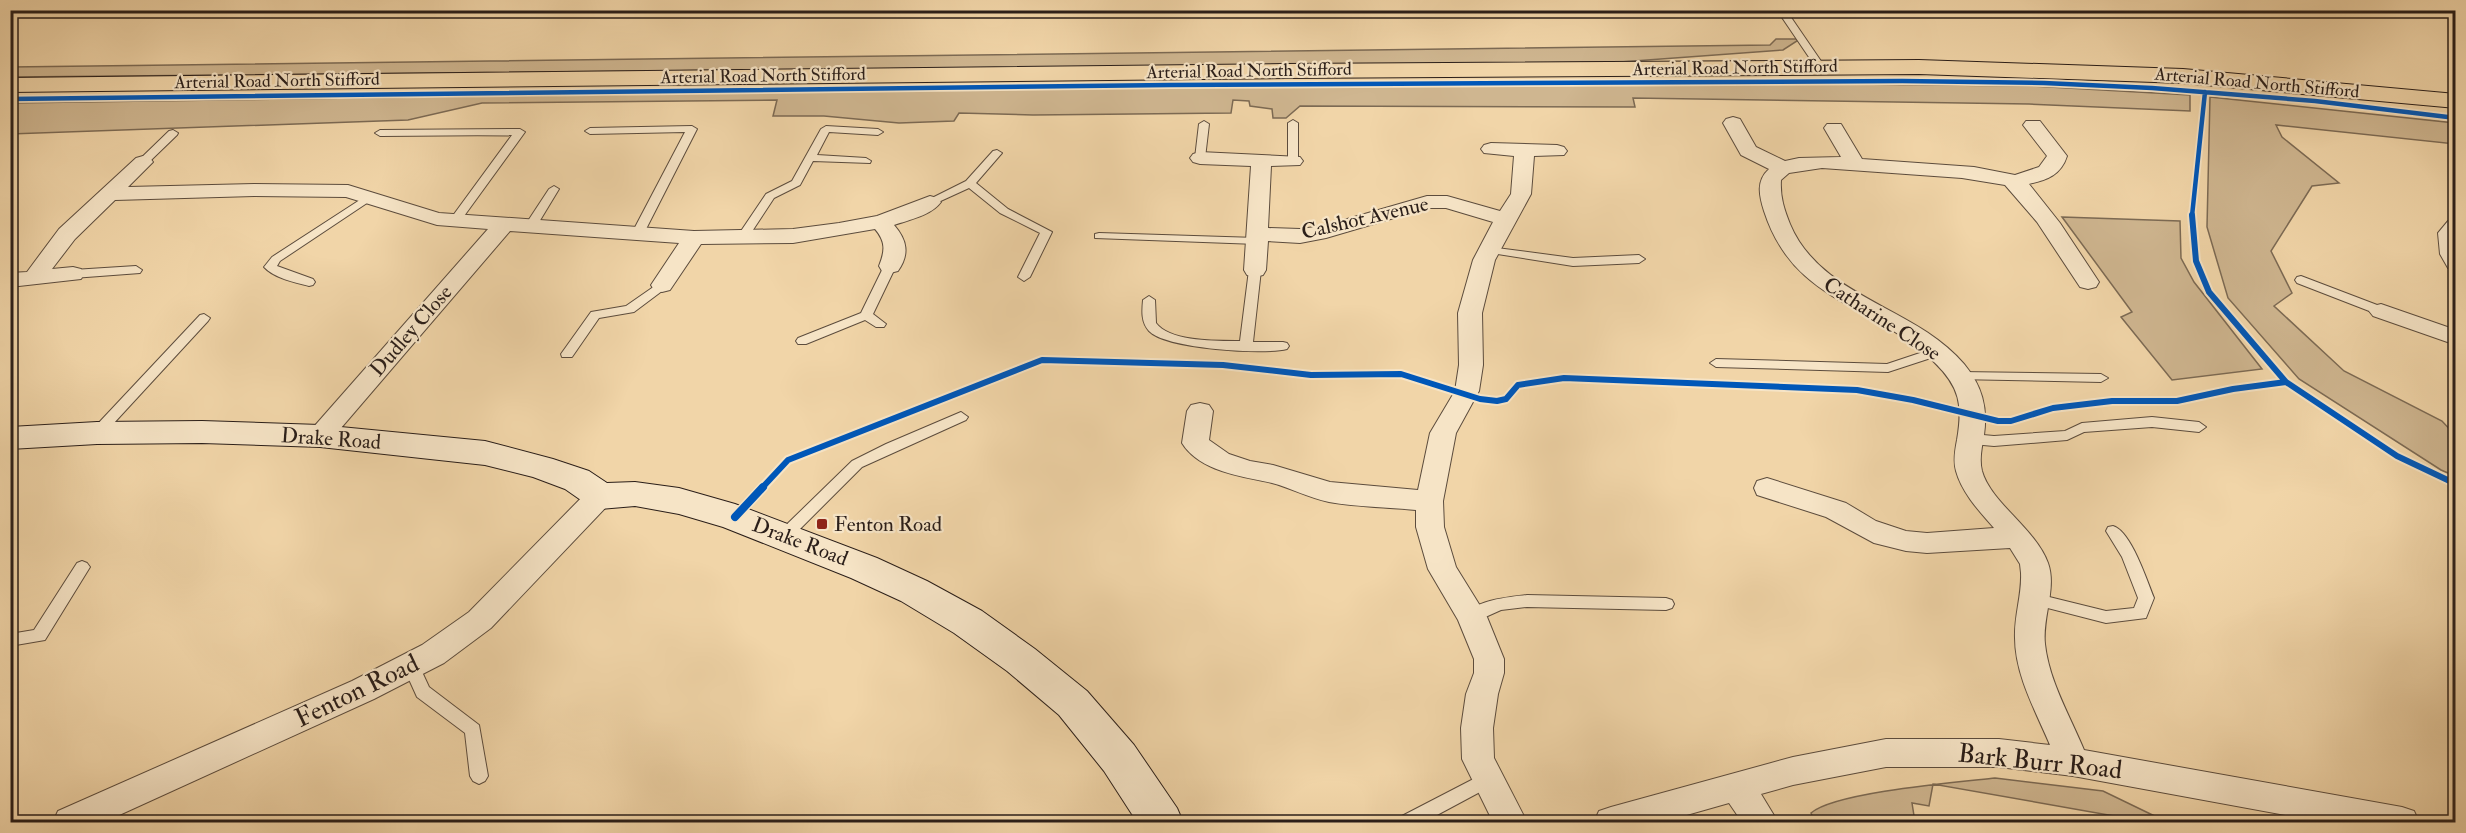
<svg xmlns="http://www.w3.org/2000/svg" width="2466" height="833" font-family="'IM FELL Double Pica',serif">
	<rect width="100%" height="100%" fill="#f1d5a8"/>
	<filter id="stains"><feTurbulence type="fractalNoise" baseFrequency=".00333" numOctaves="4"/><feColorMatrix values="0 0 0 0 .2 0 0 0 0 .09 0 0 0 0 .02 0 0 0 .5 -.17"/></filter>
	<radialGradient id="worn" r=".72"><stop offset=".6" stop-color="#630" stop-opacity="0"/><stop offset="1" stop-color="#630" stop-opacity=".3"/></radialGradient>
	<path fill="#cfb690" stroke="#7c6a54" stroke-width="1.5" d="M1776,39H1800L1783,50L1620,62L11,77L10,67L1770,45Z
		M1850,84L2032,86L2190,95V111L2029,104L1633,98L1635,107L1300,106L1286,118H1273L1272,109L1250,106L1249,101L1233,100L1231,113L1033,115L959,113L954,121L899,123L824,116H773L777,100L482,103L408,120L10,134L11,103L1198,86Z
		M2210,97L2455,123V144L2276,125L2282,137L2339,183L2312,186L2271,251L2292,293L2274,306L2344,371L2442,421L2455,435V476L2441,470L2299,379L2228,298L2207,227Z
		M2062,217L2180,221L2181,258L2194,282L2262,369L2172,380L2121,317L2132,312Z
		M1995,778L2103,791L2167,822H2148L1933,784L1929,806L1912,803L1915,822H1815L1811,813C1835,792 1959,782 1995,778Z"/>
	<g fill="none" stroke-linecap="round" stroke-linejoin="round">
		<defs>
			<path id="lane" d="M1777,10H1786L1825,67L1823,69H1817Z
				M1293,120L1298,123V161L1293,164L1288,161V123Z
				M1204,121L1209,124L1205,158L1200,161L1195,158L1199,124Z
				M692,126L697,129L644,233L642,235H634L632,233L685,132L590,134L585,131L590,128Z
				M826,126L878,129L883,132L878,135L829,132L817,155L866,158L871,161L870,163L813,161L800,185L774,198L747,239H739L737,237L766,194L792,181L821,129Z
				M520,129L525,132L459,223L455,224L449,221L512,135L380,136L375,133L380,130Z
				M173,130L178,133L177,135L147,164H139V160L169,131Z
				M997,150L1002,153L976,183L1008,209L1052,232L1030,277L1024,281L1018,277L1040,233L1000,213L969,188L934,204H926L924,202L966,181L993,151Z
				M554,186L559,189L536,227L534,229H526L524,227L549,189Z
				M369,194L373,195V199L280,261L277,266L313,279L315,282L313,285L309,286C294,282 274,278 264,267L272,257Z
				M1099,233L1257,238L1263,241L1257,244L1095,238V234Z
				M1489,247L1573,258L1639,255L1645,259L1639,263L1573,266L1485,252L1483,250Z
				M890,262L896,266L873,314L886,324L884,327H876L865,320L806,344H798L796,341L798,338L861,313L884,266Z
				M136,266L142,270L140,273L73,278L67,274L73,270Z
				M1255,266L1261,270L1253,342H1283L1287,343L1289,346L1287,349C1264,355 1166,349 1149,331C1141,322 1142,311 1143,300L1149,296L1155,300L1156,323C1170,342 1218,341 1240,341L1249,270Z
				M2301,276L2385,308L2387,311L2381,315L2377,314L2297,283L2295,280L2297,277Z
				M662,281L666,282L668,285L666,288L634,312L599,318L572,357H562L561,354L591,312L626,306Z
				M204,314L210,318L208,321L102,436H92L90,433L92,430L200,315Z
				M1938,347L1943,348L1944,351L1943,354L1888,372L1716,367L1710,363L1716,359L1887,364Z
				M1960,372L2101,374L2108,378L2101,382L1955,379L1953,376Z
				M961,412L968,417L966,420L862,467L790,539H780L778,535L780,531L852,461L886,444Z
				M2152,417L2199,422L2206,427L2199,432L2152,427L2084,432L2067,440L1994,446L1972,444L1965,439L1972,434L1994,436L2065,431L2082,423Z
				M2113,526C2131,531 2147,581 2154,598L2146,618L2106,623L2028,603L2025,599L2028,595L2033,593L2106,611L2134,608L2138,598L2122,557L2106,531L2108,527Z
				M82,561L87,563L90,567L45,640L10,646V634L34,630L77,563Z
				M1527,595L1666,598L1672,600L1674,604L1672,608L1666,610L1527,607L1501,610L1472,623L1466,621L1464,617C1473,600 1510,597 1527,595Z
				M411,659L417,661L429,687L479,725L488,776L485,781L479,784L473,781L470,776L465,733L417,697L403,666L405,661Z
				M1487,772L1493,775L1496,780L1493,785L1424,822H1399L1402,816Z"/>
			<path id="street" d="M1733,117L1740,119L1756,147L1785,161L1799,158L1841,157L1824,128L1827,124H1841L1862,159L1974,167L2015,175L2039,167L2047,156L2023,125L2026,121H2040L2067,156C2061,175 2047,180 2029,184L2060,223L2099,282L2096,287L2088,289L2080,287L2037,222L2005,185L1962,178L1822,168L1789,173L1781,180C1780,197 1784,209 1790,224C1821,298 1915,306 1964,364C1982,386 1988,407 1984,435C1982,447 1979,459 1982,471C1991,503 2035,528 2048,563C2057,588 2042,618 2045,644C2049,681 2070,716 2084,750L2402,807L2414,811L2419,822H2323L2073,776L1999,767H1886L1793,785L1761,794L1778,822H1742L1729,803L1662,822H1594L1599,811L1611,807L1793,757L1886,739H1999L2050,745C2036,712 2015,675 2015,638C2014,616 2022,595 2021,573L2020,564L2010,548L1927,553L1906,551L1874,543L1826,517L1757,495L1754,488L1757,481L1767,478L1846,503L1876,521L1906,531L1927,533L1994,528C1980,512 1962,493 1956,471C1953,461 1955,450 1957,440C1963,405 1960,387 1934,362C1872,302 1794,304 1764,211C1759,195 1756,181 1769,169L1741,155L1723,123L1726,119Z
				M1491,143L1557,145L1564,147L1567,151L1564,155L1534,156L1531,194L1495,260L1482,313L1483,365L1479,391L1456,433L1443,501L1444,527L1456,567L1487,617L1504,659V673L1498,694L1493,728L1494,758L1527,822H1493L1462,759L1461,728L1466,694L1474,673V659L1458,620L1428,569L1416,527V510C1387,507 1357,507 1329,502C1309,498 1291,488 1272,483C1242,476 1200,472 1182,443L1187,411L1191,405L1200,403L1209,405L1213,411L1209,440L1229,454L1250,461L1273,465L1330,482L1418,490L1430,433L1455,391L1459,365L1458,313L1473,260L1493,222L1446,208H1428L1326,238L1300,243L1268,241L1266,270L1263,275L1255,277L1247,275L1244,270L1251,166L1200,164L1193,162L1190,158L1193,154L1200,152L1300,157L1303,161L1300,165L1271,166L1268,228L1300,229L1323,226L1427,196H1447L1500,211L1511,194L1514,156L1484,153L1481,149L1484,145Z
				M143,156L150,158L153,162L128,187L254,184L348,185L439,213L694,231L793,229L839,223L877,216L930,196L937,198L941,202C932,215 909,220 894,225C907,240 910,254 898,271L890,273L882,271L879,266C885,251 886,242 875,229L793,243L701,244L670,290L662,292L654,290L651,285L679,243L510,231L329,442L320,445L311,442L307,436L311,430L488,229L437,225L346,197L254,196L115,200L75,239L52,269L73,267L81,269L84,274L81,279L10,287V273L27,272L59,229L136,158Z
				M2456,220V270L2448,268L2440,254L2438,233L2448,221Z
				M2381,304L2456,330V345L2373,316L2369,311L2373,306Z
				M600,486L610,489L614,496L610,503L491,628L444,663L374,699L104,822H53L58,811L352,681L422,645L469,612L590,489Z"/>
			<path id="secondary" d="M202,421L320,425L485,441L553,459L589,471L607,483L635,482L679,488L735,504L877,558L927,581L982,611L1035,649L1087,691L1134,745L1177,808L1183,822H1137L1104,771L1059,715L1007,671L954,633L901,601L851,578L723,527L679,514L635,506L600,509L588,505L565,489L533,477L485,465L320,447L202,443L97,444L10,449V427L97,422Z"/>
			<path id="primary" d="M1919,60L2183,69L2456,94V108L2183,83L1919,74L1286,78L10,92V78L1286,64Z"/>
		</defs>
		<use href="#lane" stroke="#5c4c3d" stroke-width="2"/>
		<use href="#street" stroke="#5c4c3d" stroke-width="2"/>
		<use href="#secondary" stroke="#2a1e19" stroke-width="2"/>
		<use href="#primary" stroke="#2a1e19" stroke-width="2"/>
		<use href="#lane" fill="#f6e4c6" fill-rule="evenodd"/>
		<use href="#street" fill="#f6e4c6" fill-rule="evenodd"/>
		<use href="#secondary" fill="#f6e4c6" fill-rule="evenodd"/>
		<use href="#primary" fill="#f1d5a8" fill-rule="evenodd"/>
		<defs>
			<path id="cycleway-far2" d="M10,99L1170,85L1902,81L2044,83L2152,88L2315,101L2456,118
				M2192,216L2205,92"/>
			<path id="cycleway-far1" d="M2192,215L2196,261L2209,292L2286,382L2397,456L2456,484
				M761,489L788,460L1042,360L1223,365L1311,375L1401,374L1480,399L1497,401L1506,399L1518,385L1564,378L1857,390L1913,400L1998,421H2011L2053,408L2112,401H2177L2233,389L2286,382"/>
			<path id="cycleway" d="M735,517L763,487"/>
		</defs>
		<use href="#cycleway-far2" stroke="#f6e4c6" stroke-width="8"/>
		<use href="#cycleway-far1" stroke="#f6e4c6" stroke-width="10"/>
		<use href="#cycleway" stroke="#f6e4c6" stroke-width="11"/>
		<use href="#cycleway-far2" stroke="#0057b8" stroke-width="4.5"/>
		<use href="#cycleway-far1" stroke="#0057b8" stroke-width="6"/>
		<use href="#cycleway" stroke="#0057b8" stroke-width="8"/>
	</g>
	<rect fill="#8f2418" stroke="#f6e4c6" stroke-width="2" x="816" y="518" width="12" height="12" rx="3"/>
	<g text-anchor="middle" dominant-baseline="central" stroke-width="4.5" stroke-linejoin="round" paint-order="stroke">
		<g font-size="18" fill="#2a1e19" stroke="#f6e4c6">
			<text transform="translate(1735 68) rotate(-1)">Arterial Road North Stifford</text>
			<text transform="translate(1249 71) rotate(-1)">Arterial Road North Stifford</text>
			<text transform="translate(763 76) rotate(-1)">Arterial Road North Stifford</text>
			<text transform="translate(277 81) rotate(-1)">Arterial Road North Stifford</text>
			<text transform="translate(2257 83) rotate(5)">Arterial Road North Stifford</text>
		</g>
		<g font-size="21" fill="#2a1e19" stroke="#f6e4c6">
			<text transform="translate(1365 218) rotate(-13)">Calshot Avenue</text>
			<text transform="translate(1882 319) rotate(33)">Catharine Close</text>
			<text transform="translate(411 331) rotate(-49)">Dudley Close</text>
			<text transform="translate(331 439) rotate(4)">Drake Road</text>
			<text transform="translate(800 542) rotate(21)">Drake Road</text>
		</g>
		<g font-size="21" fill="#2a1e19" stroke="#f6e4c6" text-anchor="start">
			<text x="834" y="524">Fenton Road</text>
		</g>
		<g font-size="26" fill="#2a1e19" stroke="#f6e4c6">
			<text transform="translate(357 691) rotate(-26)">Fenton Road</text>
			<text transform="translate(2040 762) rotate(6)">Bark Burr Road</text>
		</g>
	</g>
	<rect width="2466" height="833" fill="none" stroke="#f1d5a8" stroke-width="36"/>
	<rect x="12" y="12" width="2442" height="809" fill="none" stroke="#2a1e19" stroke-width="3"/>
	<rect x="18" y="18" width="2430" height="797" fill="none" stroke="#2a1e19" stroke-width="1.5"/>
	<rect width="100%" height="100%" filter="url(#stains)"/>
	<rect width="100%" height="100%" fill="url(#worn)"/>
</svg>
